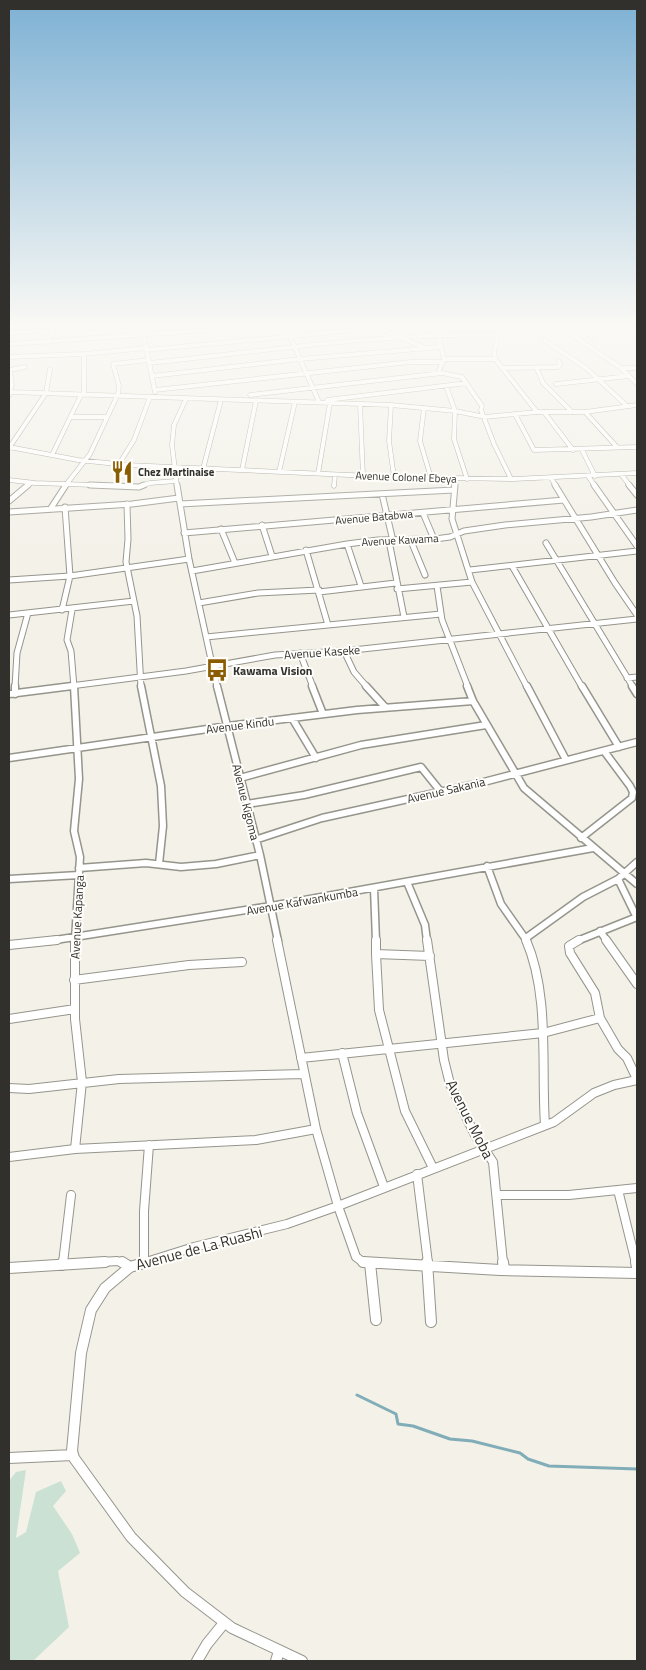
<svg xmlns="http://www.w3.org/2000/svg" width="646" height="1670" font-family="'Titillium Web',sans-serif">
	<rect width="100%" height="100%" fill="#f3f1e8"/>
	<path fill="#cbe1d3" d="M26,1470L16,1538L26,1532L36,1492L61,1481L66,1491L53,1506L72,1534L80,1553L58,1571L69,1627L33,1661H9V1481L16,1472Z"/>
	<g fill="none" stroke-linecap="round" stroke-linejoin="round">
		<path stroke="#80adb7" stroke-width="3" d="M357,1395L396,1414L398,1424L413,1426L450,1439L472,1441L520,1453L528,1459L549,1466L637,1469"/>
		<defs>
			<path id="minor-far4" d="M142,327L155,392
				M286,327L319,402
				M436,327L444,359L438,373
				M500,327L494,352L495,359L537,412
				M560,327L621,368L637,384
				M587,327L592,339
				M606,327L610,338
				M628,327L632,335H637
				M380,329L423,347
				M10,333L97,327
				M544,340L586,368L627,406
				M47,343L50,336L57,330
				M9,344L252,327
				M146,350L386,327
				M84,354L146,348
				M9,357L84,354V393L80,397L52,455
				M444,359H495
				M149,363C265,351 382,333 498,335
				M536,367L543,383L572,412
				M502,368L558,367L560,365L559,361
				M621,368H636
				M152,376L300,359L441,347
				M556,384L629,376
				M446,386L455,411L454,439L467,479
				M155,390L410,362H442
				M11,392L391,405L455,411L485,417L537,412H585L637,405
				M9,395L12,385L10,370L25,367
				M250,395L442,373L462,377L482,406L481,410L494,444L511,479
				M327,400L467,383
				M360,404L363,476
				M391,405L389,441L394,477
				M424,408L420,441L431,478
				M544,412L573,450
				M585,412L617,447
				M515,414L534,450L637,447
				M71,417H106
				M9,447L78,460L127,465L394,477L514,479L637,473
				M9,448L46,393L50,369
				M582,450L595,476
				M119,464L134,440L150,397
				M203,469L221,400
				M242,470L256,401
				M279,472L295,402
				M318,474L330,403
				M621,474L630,486
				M588,476L595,486
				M551,478L556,486
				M9,480L35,483L123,486
				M27,486L31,483
				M65,486L90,454L118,394L119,386L113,364L149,360
				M141,486L150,483L176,481
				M177,486L172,445L174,425L186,399
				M334,486L335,475
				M454,486L455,479"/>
			<path id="minor-far3" d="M90,485L139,487L144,485
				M177,485L189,559L217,687
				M455,485L452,519L472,582L527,687
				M555,485L615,583L637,615
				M594,485L637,546
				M629,485L637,495
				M382,494L393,541
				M9,501L28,485
				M127,504L128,539L126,562L137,616L141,687
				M180,504L454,490
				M51,508L66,485
				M9,512L132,504L179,498
				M423,513L434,539
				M262,525L272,556
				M221,529L235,563
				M184,533L564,500
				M389,541L404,617
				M411,541L425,575
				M546,543L633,687
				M347,544L361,586
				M306,550L328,625
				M512,566L582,687
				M470,570L637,551
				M192,571L347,544L378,540L435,539L450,537L464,531L505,525L591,517L637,510
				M9,580L70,576L189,559
				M437,586L442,620L468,687
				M397,589L472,582
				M319,592L396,583
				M199,603L258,593L319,590
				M62,610L70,576L65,507
				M72,610L67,640L71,651L74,687
				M9,615L134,601
				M206,637L441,614
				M344,651L354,672L367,687
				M300,653L313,687
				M627,678L637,677
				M15,687L17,653L28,613
				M63,687L186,671L275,655L344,651L637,619"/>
			<path id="minor-far2" d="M74,686L79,779L74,831L80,857L75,941
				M141,686L161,786L163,826L159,864
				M217,686L260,855L278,941
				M312,686L323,714
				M366,686L385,707
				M467,686L473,701L524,788L637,884
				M527,686L566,760
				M582,686L619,747
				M632,686L637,694
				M9,694L72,686
				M15,694V686
				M292,718L316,758
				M9,758L228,726L357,710L473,701
				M240,778L361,745L486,725
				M247,804L304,795L421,767L441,792
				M581,838L632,798L633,792L630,786L604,751
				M255,840L322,818L476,784L637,742
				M487,866L501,904L527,941
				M79,868L146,863L181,867L216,864L260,855
				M9,879L79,875
				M618,879L637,918
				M407,882L425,925L427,941
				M374,888L376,941
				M600,931L607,941
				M526,938L583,897L618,879L637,862
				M49,941L271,906L593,848
				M577,941L637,917"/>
			<path id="minor-far1" d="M75,940V1019L82,1082L75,1149
				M277,940L316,1129L338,1206L356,1257L363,1262L377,1263
				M376,940V954L430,956
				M427,940L444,1060L450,1084L475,1135L493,1162L503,1263
				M526,940C550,995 541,1066 545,1125
				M579,940L569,946L570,953L595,993L600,1018L618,1049L627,1058L637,1079
				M606,940L637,984
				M9,945L57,940
				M376,954L379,1010L405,1111L433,1168
				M74,980L189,965L242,962
				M9,1019L75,1009
				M342,1053L357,1113L384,1187
				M301,1058L543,1033L600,1018
				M9,1088L29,1089L119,1079L304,1074
				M9,1157L75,1149L256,1140L316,1129
				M417,1174L428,1263
				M618,1190L636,1263
				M497,1195H569L637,1188
				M144,1262V1211L149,1145
				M63,1263L71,1195
				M86,1263L117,1261L124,1263
				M143,1263L194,1247L287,1224L338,1206L554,1122L594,1093L614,1085L637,1080"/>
			<path id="minor" d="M122,1262L130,1267
				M147,1262L130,1267L105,1288L91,1310L81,1353L72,1451L74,1458L131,1537L185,1592L232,1628L302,1661
				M363,1262L500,1270L637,1273
				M427,1262L431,1322
				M503,1262L504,1270
				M636,1262L637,1267
				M370,1263L376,1320
				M63,1265V1262
				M9,1268L105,1262
				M9,1458L73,1455
				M197,1661L207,1644L224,1623
				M276,1661L279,1651"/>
		</defs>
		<use href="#minor-far4" stroke="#96958c" stroke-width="5"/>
		<use href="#minor-far3" stroke="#96958c" stroke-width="7"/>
		<use href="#minor-far2" stroke="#96958c" stroke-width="9"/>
		<use href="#minor-far1" stroke="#96958c" stroke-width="10"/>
		<use href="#minor" stroke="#96958c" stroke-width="12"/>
		<use href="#minor-far4" stroke="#fff" stroke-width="4"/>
		<use href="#minor-far3" stroke="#fff" stroke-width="5"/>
		<use href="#minor-far2" stroke="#fff" stroke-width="6"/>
		<use href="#minor-far1" stroke="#fff" stroke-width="8"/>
		<use href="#minor" stroke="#fff" stroke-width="10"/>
	</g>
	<linearGradient id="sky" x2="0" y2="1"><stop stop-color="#7eb1d4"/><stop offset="0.58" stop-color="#faf9f5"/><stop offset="1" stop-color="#faf9f5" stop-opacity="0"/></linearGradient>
	<rect width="646" height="561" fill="url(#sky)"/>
	<defs>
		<symbol id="restaurant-bare" viewBox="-9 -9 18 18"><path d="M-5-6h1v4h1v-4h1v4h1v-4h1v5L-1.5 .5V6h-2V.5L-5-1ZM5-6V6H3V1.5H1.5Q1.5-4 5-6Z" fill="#8b5d03" stroke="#fffefb" stroke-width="2.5" paint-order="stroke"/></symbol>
		<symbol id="bus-bare" viewBox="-9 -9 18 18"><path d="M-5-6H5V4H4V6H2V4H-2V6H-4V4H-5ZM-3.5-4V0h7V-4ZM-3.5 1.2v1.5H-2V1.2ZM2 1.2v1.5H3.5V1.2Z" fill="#8b5d03" stroke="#fffefb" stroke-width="2.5" paint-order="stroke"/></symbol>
	</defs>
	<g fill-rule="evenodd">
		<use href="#restaurant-bare" x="106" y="456" width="32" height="32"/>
		<use href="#bus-bare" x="201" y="654" width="32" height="32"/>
	</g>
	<g text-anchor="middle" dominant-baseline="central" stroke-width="4" stroke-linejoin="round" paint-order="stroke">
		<g font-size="11" font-weight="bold" fill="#31302d" stroke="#fffefb" text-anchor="start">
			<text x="138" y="472">Chez Martinaise</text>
		</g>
		<g font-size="11" fill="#31302d" stroke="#fffefb">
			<text transform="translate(406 477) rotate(2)">Avenue Colonel Ebeya</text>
			<text transform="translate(374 517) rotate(-5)">Avenue Batabwa</text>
			<text transform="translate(400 540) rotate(-3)">Avenue Kawama</text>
		</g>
		<g font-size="12" fill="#31302d" stroke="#fffefb">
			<text transform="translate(322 652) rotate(-4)">Avenue Kaseke</text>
			<text transform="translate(240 725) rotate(-7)">Avenue Kindu</text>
			<text transform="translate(446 790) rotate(-13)">Avenue Sakania</text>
			<text transform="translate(246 802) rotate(76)">Avenue Kigoma</text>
			<text transform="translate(302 901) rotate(-10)">Avenue Kafwankumba</text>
			<text transform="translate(77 917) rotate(-87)">Avenue Kapanga</text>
		</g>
		<g font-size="12" font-weight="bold" fill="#31302d" stroke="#fffefb" text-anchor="start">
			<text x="233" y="670">Kawama Vision</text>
		</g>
		<g font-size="15" fill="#31302d" stroke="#fffefb">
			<text transform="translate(470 1119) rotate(63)">Avenue Moba</text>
			<text transform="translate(199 1248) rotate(-15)">Avenue de La Ruashi</text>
		</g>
	</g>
	<rect width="646" height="1670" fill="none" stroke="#31302d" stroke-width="20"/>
</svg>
